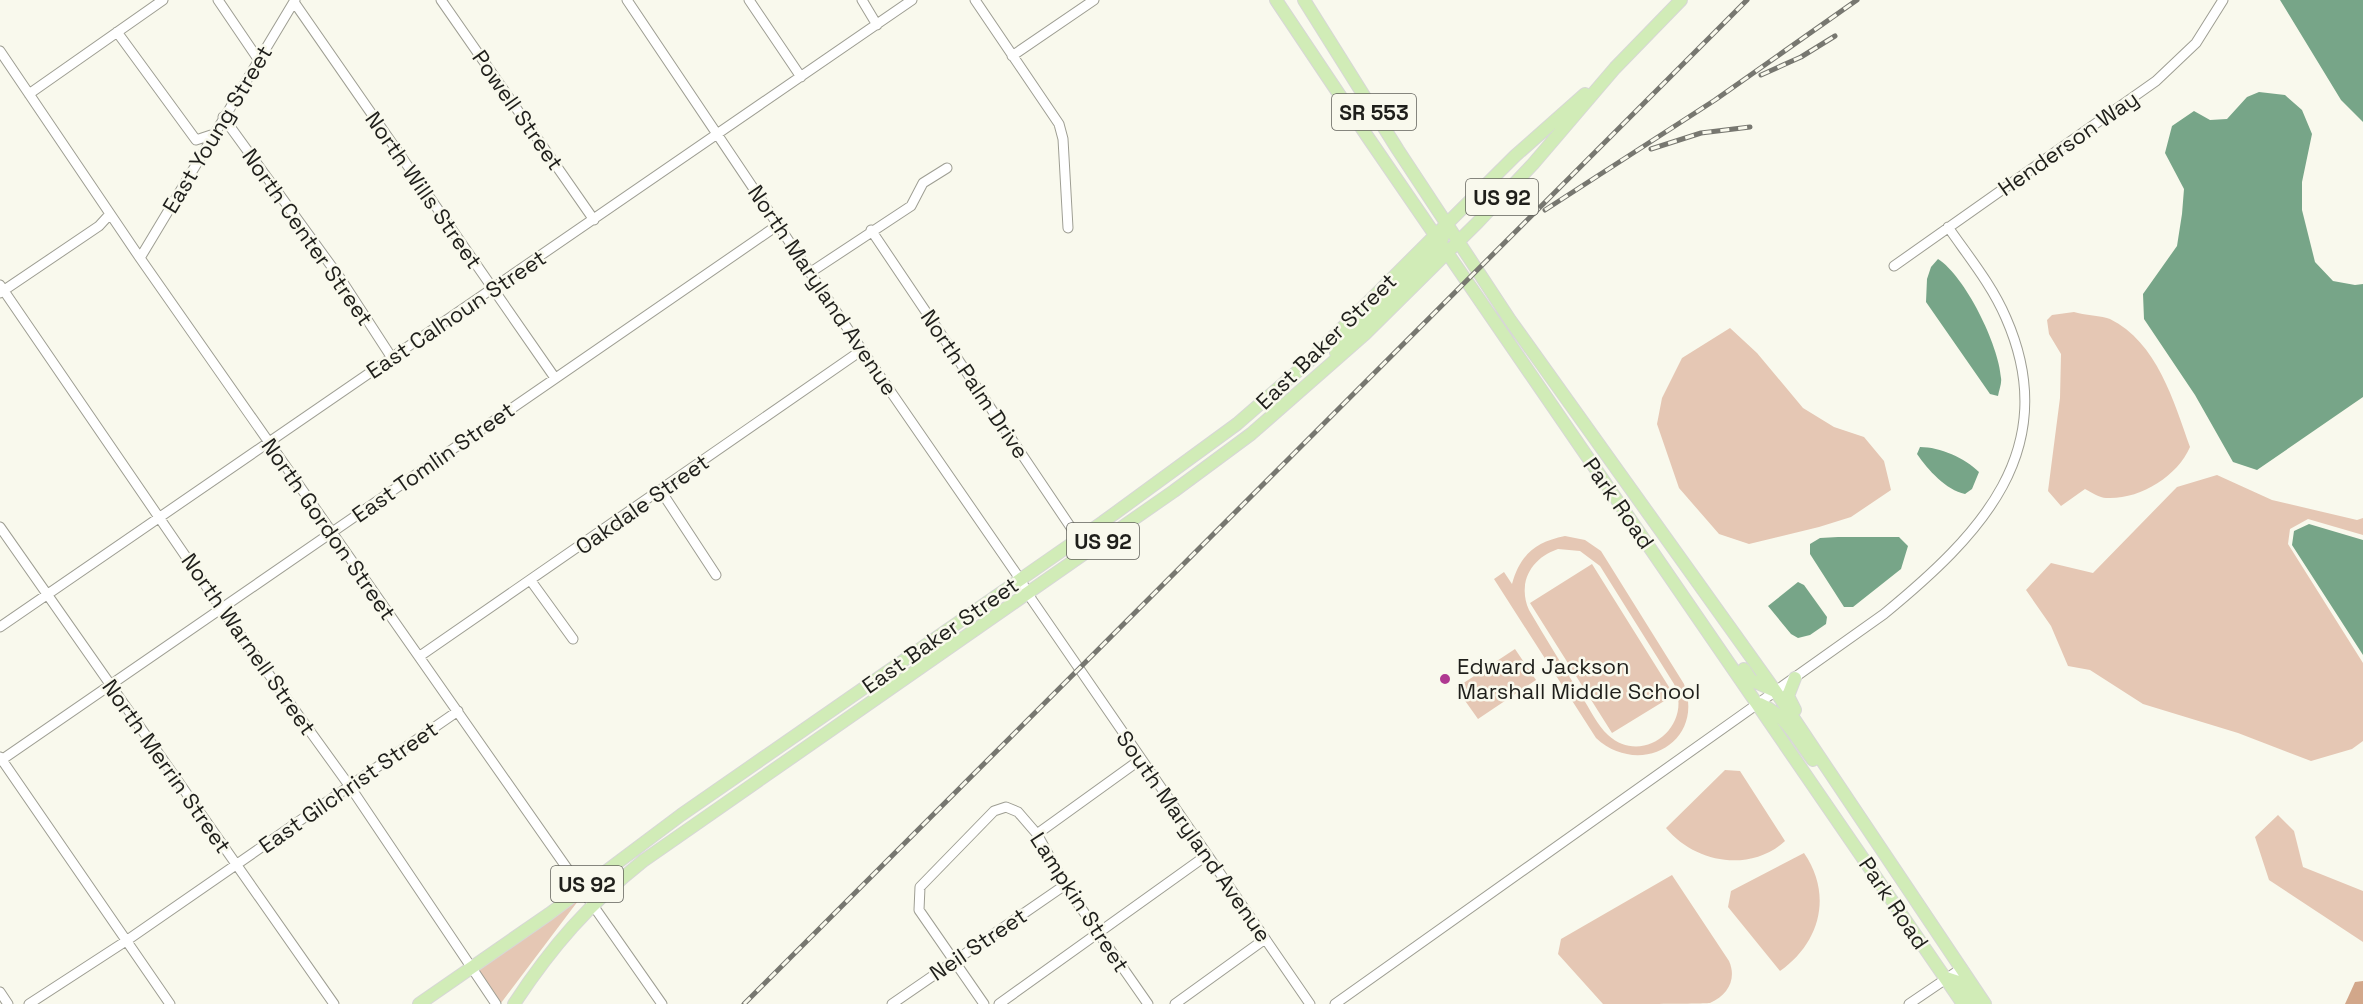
<svg xmlns="http://www.w3.org/2000/svg" width="2363" height="1004" font-family="'Space Grotesk',sans-serif">
	<rect width="100%" height="100%" fill="#f9f9ed"/>
	<path fill="#e5c7b4" fill-rule="evenodd" d="M2074,312C2083,315 2103,316 2110,319C2157,342 2174,402 2190,447C2177,477 2139,500 2106,498C2100,498 2091,492 2085,489L2061,506L2048,491L2060,398L2061,354L2049,334L2047,320L2052,315Z
		M1730,328L1757,353L1803,408L1834,427L1864,437L1884,461L1891,490L1851,517L1819,527L1749,544L1719,534L1679,488L1657,424L1662,398L1682,358Z
		M2217,475L2272,500L2357,520L2363,518V535L2308,519L2290,529L2288,544L2363,663V741L2352,749L2311,761L2238,733L2143,704L2090,670L2068,666L2051,626L2026,590L2051,563L2093,573L2177,487Z
		M1565,536L1585,540L1601,551L1684,684C1706,743 1639,778 1596,738L1494,579L1504,572L1512,584C1520,555 1535,542 1565,536ZM1558,549L1580,551L1600,566L1674,684C1694,726 1643,767 1608,735C1597,725 1590,709 1582,697C1564,668 1546,639 1529,610C1517,583 1531,558 1558,549Z
		M1592,564L1674,695L1612,733L1530,603Z
		M1515,649L1536,680L1478,719L1456,688Z
		M1725,770L1740,771L1785,841C1750,873 1695,863 1666,828Z
		M2278,815L2294,831L2303,867L2363,891V942L2269,880L2255,837Z
		M1804,853C1833,895 1820,943 1780,971L1728,907L1731,891Z
		M1672,875L1729,961C1737,979 1728,995 1710,1003C1699,1004 1621,1004 1603,1004L1558,954L1561,939Z
		M576,899L578,901L501,1003L478,971Z"/>
	<path fill="#d2a78a" d="M2363,981V1004H2345L2355,982Z"/>
	<path fill="#77a588" d="M2280,0H2363V122L2341,100Z
		M2259,92L2285,95L2302,110L2312,134L2302,182V210L2315,262L2333,281L2355,285L2363,284V397L2257,470L2233,462L2195,395L2144,319L2143,294L2177,246L2182,214L2184,189L2165,153L2172,126L2194,111L2210,120L2227,119L2247,97Z
		M1938,259C1965,276 1999,345 2001,378C2002,383 1999,390 1998,396L1990,394L1926,302L1927,279L1931,267Z
		M1920,447C1940,447 1965,458 1979,472L1972,489L1965,494C1946,490 1928,470 1917,454Z
		M2309,524L2363,540V655L2292,545L2294,531Z
		M1838,537H1899L1908,546L1901,569L1853,607H1844L1810,554V544L1820,538Z
		M1798,582L1804,585L1827,617L1826,624L1810,635L1798,638L1791,634L1768,606Z"/>
	<g fill="none" stroke-linecap="round" stroke-linejoin="round">
		<defs>
			<path id="minor" d="M218,0L258,59
				M441,0L594,220
				M627,0L862,350L1020,579L1032,600L1310,1004
				M749,0L801,77
				M862,0L877,25
				M975,0L1059,124L1063,139L1068,228
				M294,2L555,378
				M117,32L196,140L211,135
				M0,51L140,258L662,1004
				M1012,56L1094,0
				M29,94L163,0
				M223,117L340,278L392,358
				M871,230L1078,538
				M140,258L295,0
				M1894,266L2156,81L2196,43L2223,0
				M811,272L911,206L923,183L947,168
				M0,285L221,608L351,788L496,1004
				M0,293L99,226L110,214
				M661,491L716,575
				M0,527L334,1004
				M531,581L573,639
				M0,627L912,0
				M420,656L862,350
				M0,757L170,1004
				M0,761L778,225
				M1037,834L1141,759
				M0,992L8,1004
				M29,1004L126,941L458,711
				M892,1004L1065,885
				M984,1004L919,910L920,887L994,811L1006,807L1018,812L1037,834L1065,885L1148,1004
				M999,1004L1207,855
				M1175,1004L1265,939
				M1335,1004L1884,614C1979,536 2064,450 2006,318C1992,285 1968,256 1948,227
				M1909,1004L1962,968"/>
			<path id="major" d="M1276,0L1367,136L1963,1004
				M1304,0L1398,150L1510,320L1776,692L1985,1004
				M1336,353L1344,340L1441,242L1443,236
				M1744,669L1751,680L1775,691
				M1795,678L1788,696L1795,710
				M1760,704C1785,714 1797,739 1813,760
				M1946,978L1958,982L1975,1004
				M419,1004L549,914L681,815L1103,522L1237,424L1306,364L1515,156L1585,94
				M514,1004C552,946 589,904 643,861L1174,491L1251,434L1365,334L1478,222L1533,164L1615,68L1681,0"/>
		</defs>
		<use href="#minor" stroke="#9e9e93" stroke-width="11"/>
		<use href="#major" stroke="#d7d7d6" stroke-width="14"/>
		<use href="#minor" stroke="#fff" stroke-width="9"/>
		<use href="#major" stroke="#d1ecb7" stroke-width="12"/>
		<defs>
			<path id="rail" d="M1761,75L1801,57L1835,36
				M1651,149L1701,133L1750,127
				M1545,210L1715,100L1857,0
				M744,1004L1747,0"/>
		</defs>
		<use href="#rail" stroke="#777770" stroke-width="5"/>
		<use href="#rail" stroke="#f9f9ed" stroke-width="3" stroke-dasharray="9" stroke-linecap="butt"/>
	</g>
	<circle fill="#af3991" stroke="#f9f9ed" stroke-width="2" cx="1445" cy="679" r="6"/>
	<g text-anchor="middle" dominant-baseline="central" stroke-width="5" stroke-linejoin="round" paint-order="stroke">
		<g fill="#f9f9ed" stroke="#60605a" stroke-width="1.5">
			<rect x="1332" y="94" width="84" height="36" rx="4.5"/>
			<rect x="1466" y="179" width="72" height="36" rx="4.5"/>
			<rect x="1067" y="523" width="72" height="36" rx="4.5"/>
			<rect x="551" y="866" width="72" height="36" rx="4.5"/>
		</g>
		<g font-size="21" font-weight="bold" fill="#1f1f1b">
			<text x="1374" y="112">SR 553</text>
			<text x="1502" y="197">US 92</text>
			<text x="1103" y="541">US 92</text>
			<text x="587" y="884">US 92</text>
		</g>
		<g font-size="22" fill="#1f1f1b" stroke="#f9f9ed">
			<text transform="translate(518 110) rotate(55)">Powell Street</text>
			<text transform="translate(217 129) rotate(-59)">East Young Street</text>
			<text transform="translate(2068 143) rotate(-35)">Henderson Way</text>
			<text transform="translate(424 190) rotate(55)">North Wills Street</text>
			<text transform="translate(308 237) rotate(55)">North Center Street</text>
			<text transform="translate(823 290) rotate(56)">North Maryland Avenue</text>
			<text transform="translate(456 314) rotate(-34)">East Calhoun Street</text>
			<text transform="translate(1326 341) rotate(-44)">East Baker Street</text>
			<text transform="translate(975 384) rotate(56)">North Palm Drive</text>
			<text transform="translate(433 462) rotate(-35)">East Tomlin Street</text>
			<text transform="translate(1619 503) rotate(55)">Park Road</text>
			<text transform="translate(642 504) rotate(-35)">Oakdale Street</text>
			<text transform="translate(329 529) rotate(55)">North Gordon Street</text>
			<text transform="translate(940 635) rotate(-35)">East Baker Street</text>
			<text transform="translate(249 644) rotate(55)">North Warnell Street</text>
			<text transform="translate(167 766) rotate(55)">North Merrin Street</text>
			<text transform="translate(348 787) rotate(-35)">East Gilchrist Street</text>
			<text transform="translate(1194 836) rotate(55)">South Maryland Avenue</text>
			<text transform="translate(1080 902) rotate(57)">Lampkin Street</text>
			<text transform="translate(1894 903) rotate(56)">Park Road</text>
			<text transform="translate(978 944) rotate(-34)">Neil Street</text>
		</g>
		<g font-size="22" fill="#1f1f1b" stroke="#f9f9ed" text-anchor="start">
			<text x="1457" y="666">Edward Jackson<tspan x="1457" dy="25">Marshall Middle School</tspan></text>
		</g>
	</g>
</svg>
